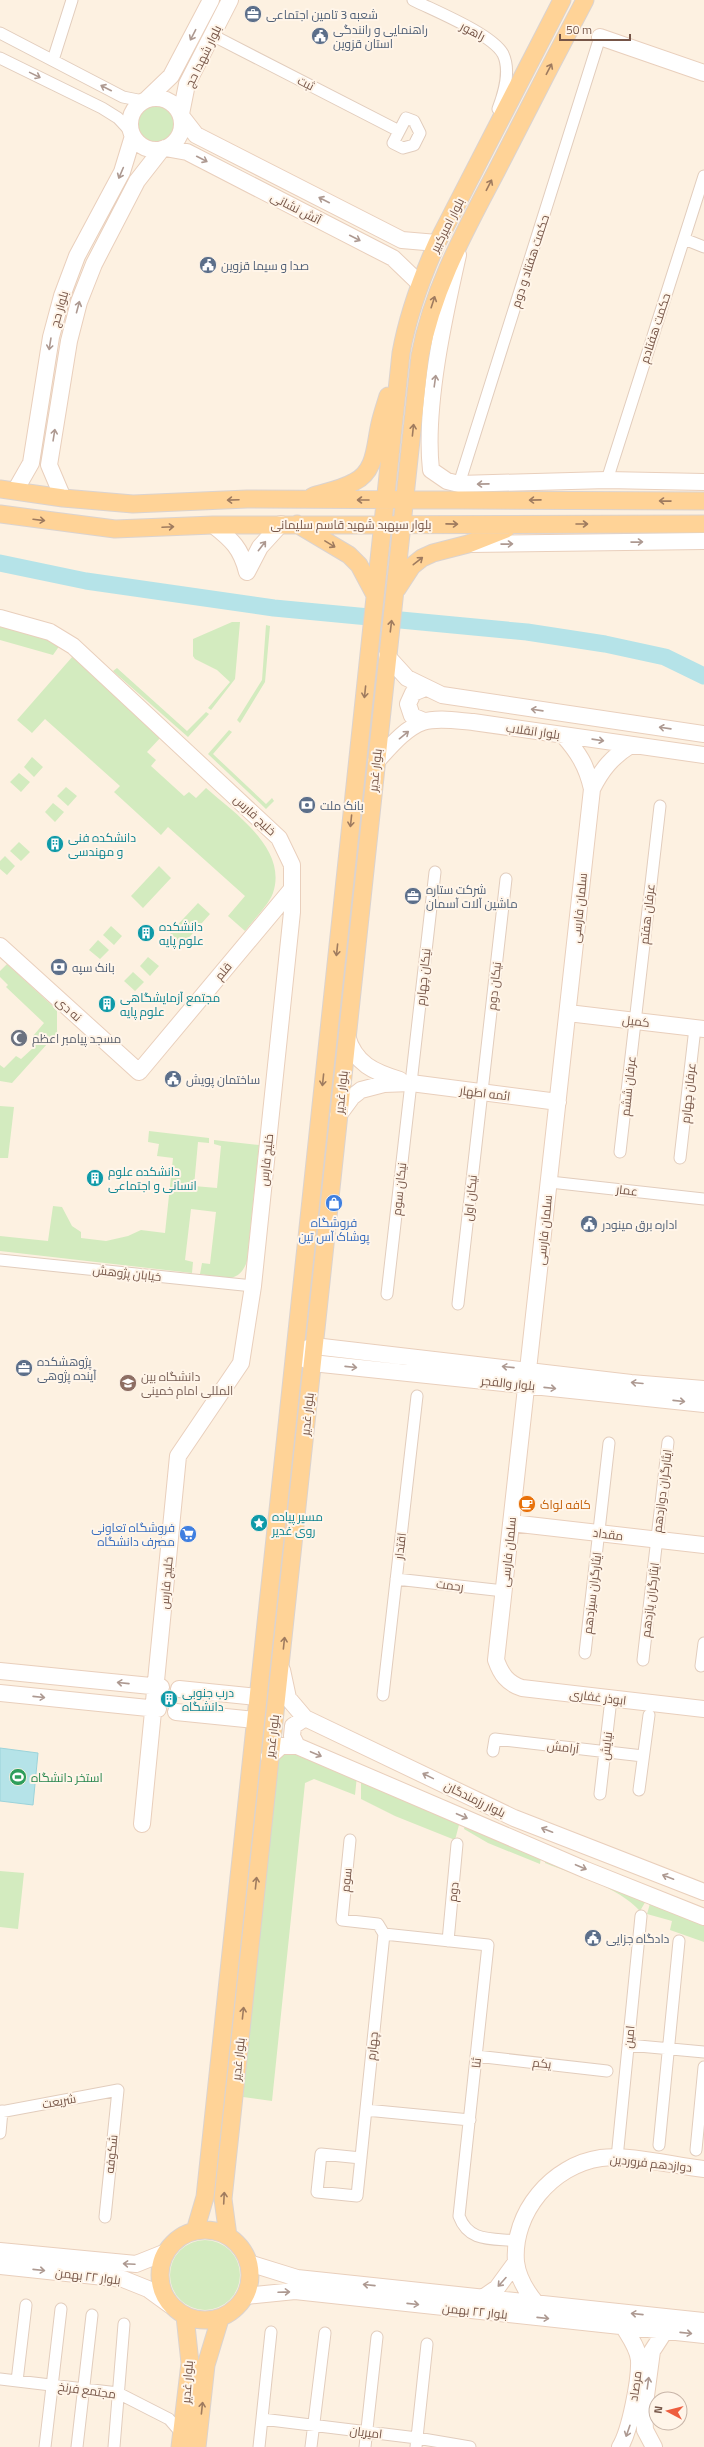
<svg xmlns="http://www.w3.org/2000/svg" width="704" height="2447" font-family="'Titillium Web',Cairo,sans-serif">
	<rect width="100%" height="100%" fill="#fdf1e1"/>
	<path fill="#d3ebbf" d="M133 124a23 23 0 1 1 46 0a23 23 0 1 1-46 0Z
		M232,622H240L235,679L211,710L208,708L230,682L217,670L195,659L193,656V639Z
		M0,625L50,640L60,645L53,655L0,640Z
		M266,625L270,626L265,682L240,723L237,720L262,680Z
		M73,656L162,736L147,752L156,760L151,766L184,796L189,792L196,798L206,788C234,813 288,848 273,893C268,906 253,920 245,931L228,916L245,896L168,827L161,835L114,792L120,786L45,719L32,733L17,720Z
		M117,668L187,731L206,712L209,714L188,737L113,671Z
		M229,730L232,732L213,754L266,804L272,798L274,801L266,809L208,754Z
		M32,757L43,767L34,777L24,767Z
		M19,773L30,782L21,792L10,782Z
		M66,787L77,796L68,806L57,796Z
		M53,803L64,812L55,822L45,812Z
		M19,842L30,852L21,861L10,851Z
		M5,856L15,866L7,875L0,869V861Z
		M159,866L171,878L143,908L131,896Z
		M198,903L210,914L183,944L170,933Z
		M111,926L122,936L114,945L103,935Z
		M98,940L109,950L100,959L89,950Z
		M148,957L159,966L150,976L140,966Z
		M7,964L57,1010V1033L12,1083L0,1081V1065L4,1068L16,1056L21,1059L33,1048L37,1040L33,1036L44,1023L6,987L8,985L0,977V971Z
		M133,972L144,982L135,991L124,981Z
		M0,1106L14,1107L8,1158H0Z
		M149,1131L209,1138V1143L198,1142L194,1186L217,1188L221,1146L214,1144V1140L259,1145L247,1261C239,1286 221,1277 200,1274L202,1263L210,1264L216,1212L191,1209L185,1260L193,1262L192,1273L0,1251V1236L48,1241L53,1206L62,1207L72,1226L81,1232V1238L106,1241L128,1236L141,1230L165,1233L173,1158L157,1156L159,1144L148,1142Z
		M290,1747L357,1776L355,1795L314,1779L305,1783L272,2101L243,2097L278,1758Z
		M361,1779L460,1821L455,1840L395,1816L361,1799Z
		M465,1823L541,1856L540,1864L488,1843L464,1829Z
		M545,1859L647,1899L640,1911C617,1886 577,1876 545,1863Z
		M0,1871L24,1873L18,1929L0,1927Z
		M651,1900L704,1921V1942L670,1930L672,1921L647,1914Z
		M170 2275a35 35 0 1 1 70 0a35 35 0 1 1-70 0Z"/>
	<path fill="#b5e3e8" stroke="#9bd3da" d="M0,1748L38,1753L33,1805L0,1801Z"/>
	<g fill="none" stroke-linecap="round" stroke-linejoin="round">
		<path stroke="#b5e3e8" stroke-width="17" d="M0,563L86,581L274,608L527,632L605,644L665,657L704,676"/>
		<defs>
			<path id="street" d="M413,0C435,11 492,34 503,54C511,71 504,93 498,109
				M0,33L123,97L143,101
				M212,35L399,131
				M0,58L102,108L118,118L132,133
				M53,60L72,0
				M406,118L414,121L420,133L414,145L403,148L393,143Z
				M684,239L704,247
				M607,480L704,176
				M459,484L600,37
				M620,1152L660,806
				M680,1158L695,1028
				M550,1182L704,1199
				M0,1260L253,1286
				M387,1294L435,872
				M458,1304L506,879
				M396,1579L504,1591
				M585,1653L609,1443
				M643,1660L668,1442
				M701,1666L704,1643
				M383,1695L417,1396
				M493,1751L495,1739L643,1756
				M639,1790L649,1715
				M600,1794L611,1699
				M350,1840L342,1920L378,1924L384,1934
				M384,1934L488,1945L459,2216C469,2243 492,2238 518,2241
				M448,1941L457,1844
				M628,2045L704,2052
				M476,2056L607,2071
				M366,2110L470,2120
				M0,2112L118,2090L105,2217
				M0,2133L2,2111
				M659,2145L679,1941
				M696,2150L704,2067
				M361,2158L321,2154L317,2192L357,2196L384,1934
				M617,2158L641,1916
				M0,2379L118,2393L169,2419L182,2434
				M17,2381L26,2305
				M262,2419L417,2438L470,2447
				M45,2447L61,2309
				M77,2447L92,2315
				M114,2447L124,2324
				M259,2447L271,2332
				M311,2447L325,2333
				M365,2447L377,2337
				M416,2447L427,2344"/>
			<path id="secondary" d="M600,37L704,73
				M130 124a26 26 0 1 1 52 0a26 26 0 1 1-52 0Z
				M147,99L171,76L211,0
				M181,114L187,84L230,0
				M182,117L196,135L402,240L437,243
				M165,148L187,152L393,258L419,283
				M458,255C444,317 424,408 431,470L447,481L459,484L607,480L704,482
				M15,491L31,463L51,337L62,296L77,256L122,172L133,136
				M63,498L49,465L69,341L79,302L94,264L137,181L162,149
				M213,525C232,540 241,548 247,572
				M470,544L704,541
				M247,572L260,547L281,524
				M0,618L50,632L73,646L279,838L292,865V912L253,1286L241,1363L178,1456L142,1824
				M387,656L407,678L442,695L704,734
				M424,721L412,716L408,704L413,693L425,688
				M563,735C578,752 587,766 592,789L496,1660C501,1674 507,1683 522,1688L704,1709
				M376,762C389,748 405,728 423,722C437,717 459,721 473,722L704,755
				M592,789C602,769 612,757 631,745
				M0,946L139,1072L292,889
				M568,1013L704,1029
				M347,1036C355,1064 374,1072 400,1080
				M338,1116L352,1097L361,1090L384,1084L411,1083L558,1102
				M303,1350L314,1346L631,1383L704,1389
				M301,1357L312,1363L704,1404
				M511,1523L704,1545
				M282,1670L288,1698L305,1718L514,1818L704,1892
				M0,1671L161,1687
				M179,1689L257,1697
				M0,1693L158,1709
				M176,1712L255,1720
				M297,1746L292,1736L293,1726L305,1718
				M269,1757L281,1746H297L586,1870L704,1917
				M0,2251L136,2264L166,2252
				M249,2263L297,2278L704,2321
				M0,2266L123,2279L148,2289L170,2305
				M245,2296L295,2291L704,2335
				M484,2297L497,2288L516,2262
				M536,2303C526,2291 518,2278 516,2262C512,2213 552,2165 601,2158C629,2154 675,2166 704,2169
				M620,2447C630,2431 640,2379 639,2360C638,2348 629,2336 623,2326
				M654,2447L645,2430L644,2411L652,2351L665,2331"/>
			<path id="primary" d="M0,489L63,498L133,504L247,499L704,501
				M313,496C326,492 342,489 354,482C375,472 375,448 379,428C381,417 385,406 388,396
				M0,514L115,529L213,525L704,524
				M297,524L349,555L359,565L375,595
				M397,589L412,566L422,558L433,553L468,544L506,529
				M160 2275a45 45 0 1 1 90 0a45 45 0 1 1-90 0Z
				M195,2231L205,2197L401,353C408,314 421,279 437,243L562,0
				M228,2236L223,2199L420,356C433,288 464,233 496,172C525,115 555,57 585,0
				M180,2447L190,2363L185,2316
				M197,2447L206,2365L220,2319"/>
		</defs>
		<use href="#street" stroke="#e2cdbd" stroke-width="13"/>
		<use href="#secondary" stroke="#e9cfbc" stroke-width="18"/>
		<use href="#primary" stroke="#dbd3cf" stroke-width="19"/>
		<use href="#street" stroke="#fff" stroke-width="11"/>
		<use href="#secondary" stroke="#fff" stroke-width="16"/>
		<use href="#primary" stroke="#ffd397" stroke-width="17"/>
	</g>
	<defs><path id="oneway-shaft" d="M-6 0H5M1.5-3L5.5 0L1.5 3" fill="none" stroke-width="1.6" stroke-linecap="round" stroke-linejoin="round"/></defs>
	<g stroke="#ad9991">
		<use href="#oneway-shaft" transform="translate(193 35) rotate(117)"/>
		<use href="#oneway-shaft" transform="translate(35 75) rotate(26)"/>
		<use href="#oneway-shaft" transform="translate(106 88) rotate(-153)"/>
		<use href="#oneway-shaft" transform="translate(202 159) rotate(27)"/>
		<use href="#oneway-shaft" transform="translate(121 173) rotate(113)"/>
		<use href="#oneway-shaft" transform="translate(324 200) rotate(-153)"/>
		<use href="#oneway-shaft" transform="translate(355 238) rotate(27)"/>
		<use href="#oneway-shaft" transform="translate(78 307) rotate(-75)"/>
		<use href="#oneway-shaft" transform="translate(50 344) rotate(99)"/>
		<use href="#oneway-shaft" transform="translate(435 381) rotate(-82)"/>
		<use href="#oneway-shaft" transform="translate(54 435) rotate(-81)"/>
		<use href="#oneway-shaft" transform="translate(483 484) rotate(179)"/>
		<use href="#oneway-shaft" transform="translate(637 542) rotate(-1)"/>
		<use href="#oneway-shaft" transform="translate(507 544) rotate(-1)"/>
		<use href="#oneway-shaft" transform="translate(262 546) rotate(-52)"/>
		<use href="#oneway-shaft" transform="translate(537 710) rotate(-172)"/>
		<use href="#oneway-shaft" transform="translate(665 728) rotate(-172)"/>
		<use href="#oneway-shaft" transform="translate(404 735) rotate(-39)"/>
		<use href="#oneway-shaft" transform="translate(598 740) rotate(8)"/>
		<use href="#oneway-shaft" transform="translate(351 1367) rotate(6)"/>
		<use href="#oneway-shaft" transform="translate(508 1367) rotate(-174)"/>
		<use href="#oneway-shaft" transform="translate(637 1383) rotate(-175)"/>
		<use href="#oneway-shaft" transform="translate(550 1388) rotate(6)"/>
		<use href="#oneway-shaft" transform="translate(679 1401) rotate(6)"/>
		<use href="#oneway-shaft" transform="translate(123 1683) rotate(-174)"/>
		<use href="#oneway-shaft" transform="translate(39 1697) rotate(6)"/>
		<use href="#oneway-shaft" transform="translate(316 1754) rotate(23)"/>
		<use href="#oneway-shaft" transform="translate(428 1776) rotate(-154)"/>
		<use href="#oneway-shaft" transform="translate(462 1816) rotate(23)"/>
		<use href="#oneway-shaft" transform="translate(547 1830) rotate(-159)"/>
		<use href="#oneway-shaft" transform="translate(581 1867) rotate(23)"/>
		<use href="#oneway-shaft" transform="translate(668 1877) rotate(-159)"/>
		<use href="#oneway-shaft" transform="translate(129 2264) rotate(-177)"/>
		<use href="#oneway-shaft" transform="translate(39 2270) rotate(6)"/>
		<use href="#oneway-shaft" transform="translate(502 2282) rotate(132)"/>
		<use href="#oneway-shaft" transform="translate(369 2285) rotate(-174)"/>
		<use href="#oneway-shaft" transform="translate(284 2292) rotate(-2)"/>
		<use href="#oneway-shaft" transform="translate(413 2304) rotate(6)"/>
		<use href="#oneway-shaft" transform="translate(637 2314) rotate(-174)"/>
		<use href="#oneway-shaft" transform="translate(543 2318) rotate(6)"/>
		<use href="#oneway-shaft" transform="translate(686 2333) rotate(6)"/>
		<use href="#oneway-shaft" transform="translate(648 2383) rotate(-82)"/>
		<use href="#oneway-shaft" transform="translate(628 2431) rotate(109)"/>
	</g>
	<g stroke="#9f7b5f">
		<use href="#oneway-shaft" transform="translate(549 69) rotate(-63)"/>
		<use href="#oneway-shaft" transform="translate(489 185) rotate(-63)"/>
		<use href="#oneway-shaft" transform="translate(433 302) rotate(-72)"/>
		<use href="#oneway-shaft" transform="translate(413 430) rotate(-84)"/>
		<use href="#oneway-shaft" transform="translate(233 500) rotate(178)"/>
		<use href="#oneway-shaft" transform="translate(363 500) rotate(180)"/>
		<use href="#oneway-shaft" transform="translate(535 500) rotate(179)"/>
		<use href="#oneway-shaft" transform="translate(665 501) rotate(-179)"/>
		<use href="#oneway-shaft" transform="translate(39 520) rotate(7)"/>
		<use href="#oneway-shaft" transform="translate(452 524) rotate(1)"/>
		<use href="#oneway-shaft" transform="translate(582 524)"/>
		<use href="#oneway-shaft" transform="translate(168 527) rotate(-3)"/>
		<use href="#oneway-shaft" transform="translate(330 544) rotate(31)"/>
		<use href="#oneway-shaft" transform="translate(418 561) rotate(-38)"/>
		<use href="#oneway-shaft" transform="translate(391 626) rotate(-83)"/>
		<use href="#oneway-shaft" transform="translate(365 692) rotate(96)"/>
		<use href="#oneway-shaft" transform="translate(351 821) rotate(96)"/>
		<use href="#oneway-shaft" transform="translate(337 950) rotate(96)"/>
		<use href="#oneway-shaft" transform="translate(323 1080) rotate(96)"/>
		<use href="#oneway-shaft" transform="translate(284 1643) rotate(-84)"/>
		<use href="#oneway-shaft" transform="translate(256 1883) rotate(-84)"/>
		<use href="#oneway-shaft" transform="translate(243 2013) rotate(-84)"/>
		<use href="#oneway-shaft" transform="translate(224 2198) rotate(-87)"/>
		<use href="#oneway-shaft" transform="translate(202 2408) rotate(-84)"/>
	</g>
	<defs>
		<symbol id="office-disc" viewBox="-11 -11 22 22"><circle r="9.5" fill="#5c6f8a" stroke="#fff5e9"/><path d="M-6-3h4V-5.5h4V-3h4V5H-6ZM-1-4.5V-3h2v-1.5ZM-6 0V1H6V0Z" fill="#fff"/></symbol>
		<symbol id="civic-disc" viewBox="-11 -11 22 22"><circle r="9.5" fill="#5c6f8a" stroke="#fff5e9"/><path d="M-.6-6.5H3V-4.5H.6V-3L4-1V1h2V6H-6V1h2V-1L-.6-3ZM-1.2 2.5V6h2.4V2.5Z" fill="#fff"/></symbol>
		<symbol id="bank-disc" viewBox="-11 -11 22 22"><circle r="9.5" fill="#5c6f8a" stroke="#fff5e9"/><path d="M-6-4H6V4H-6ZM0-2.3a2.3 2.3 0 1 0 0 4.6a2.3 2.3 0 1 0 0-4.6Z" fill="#fff"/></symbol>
		<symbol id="building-disc" viewBox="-11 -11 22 22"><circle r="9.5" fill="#0f9aa8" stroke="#fff5e9"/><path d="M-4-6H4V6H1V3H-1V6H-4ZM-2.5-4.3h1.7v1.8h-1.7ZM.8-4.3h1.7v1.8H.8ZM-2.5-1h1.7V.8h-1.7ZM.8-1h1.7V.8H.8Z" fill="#fff"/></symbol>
		<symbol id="mosque-disc" viewBox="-11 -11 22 22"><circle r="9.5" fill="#6b7280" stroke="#fff5e9"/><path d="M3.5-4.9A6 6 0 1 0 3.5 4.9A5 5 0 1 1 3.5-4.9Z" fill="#fff"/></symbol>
		<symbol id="shop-disc" viewBox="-11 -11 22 22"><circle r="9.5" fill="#3f7fe0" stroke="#fff5e9"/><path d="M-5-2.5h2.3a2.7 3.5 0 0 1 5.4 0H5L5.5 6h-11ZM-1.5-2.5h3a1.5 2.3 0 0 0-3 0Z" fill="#fff"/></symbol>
		<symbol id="university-disc" viewBox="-11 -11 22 22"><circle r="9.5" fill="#8d6e63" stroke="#fff5e9"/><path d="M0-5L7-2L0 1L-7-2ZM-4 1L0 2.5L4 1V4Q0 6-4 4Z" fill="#fff"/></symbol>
		<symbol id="cafe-disc" viewBox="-11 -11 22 22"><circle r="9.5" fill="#e8710a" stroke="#fff5e9"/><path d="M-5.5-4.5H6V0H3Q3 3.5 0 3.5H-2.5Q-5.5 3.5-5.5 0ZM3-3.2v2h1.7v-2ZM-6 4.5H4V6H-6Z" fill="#fff"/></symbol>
		<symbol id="sight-disc" viewBox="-11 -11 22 22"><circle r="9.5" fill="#0f9aa8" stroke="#fff5e9"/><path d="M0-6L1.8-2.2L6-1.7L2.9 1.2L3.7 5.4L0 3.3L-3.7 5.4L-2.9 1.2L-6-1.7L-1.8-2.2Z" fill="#fff"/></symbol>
		<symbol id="supermarket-disc" viewBox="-11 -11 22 22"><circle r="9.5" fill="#3f7fe0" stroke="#fff5e9"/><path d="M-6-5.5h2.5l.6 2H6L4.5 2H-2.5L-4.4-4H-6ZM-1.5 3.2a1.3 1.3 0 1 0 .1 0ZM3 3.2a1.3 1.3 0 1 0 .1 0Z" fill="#fff"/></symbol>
		<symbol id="stadium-disc" viewBox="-11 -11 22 22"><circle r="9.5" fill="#2e9e5b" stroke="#fff5e9"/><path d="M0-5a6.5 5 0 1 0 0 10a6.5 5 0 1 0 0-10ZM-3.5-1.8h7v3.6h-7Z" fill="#fff"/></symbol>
	</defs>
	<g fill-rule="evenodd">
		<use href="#office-disc" x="243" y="4" width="20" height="20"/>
		<use href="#civic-disc" x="310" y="26" width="20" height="20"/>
		<use href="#civic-disc" x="198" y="255" width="20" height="20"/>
		<use href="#bank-disc" x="297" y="795" width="20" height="20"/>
		<use href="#building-disc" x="45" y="834" width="20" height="20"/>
		<use href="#office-disc" x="403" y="886" width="20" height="20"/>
		<use href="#building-disc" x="136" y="923" width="20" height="20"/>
		<use href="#bank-disc" x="49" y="957" width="20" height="20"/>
		<use href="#building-disc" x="97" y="994" width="20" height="20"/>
		<use href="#mosque-disc" x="9" y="1028" width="20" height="20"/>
		<use href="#civic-disc" x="163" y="1069" width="20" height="20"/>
		<use href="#building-disc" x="85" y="1168" width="20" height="20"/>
		<use href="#shop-disc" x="324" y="1193" width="20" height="20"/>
		<use href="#civic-disc" x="579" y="1214" width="20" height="20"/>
		<use href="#office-disc" x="14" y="1358" width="20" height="20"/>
		<use href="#university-disc" x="118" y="1373" width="20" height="20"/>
		<use href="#cafe-disc" x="517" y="1494" width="20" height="20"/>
		<use href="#sight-disc" x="249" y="1513" width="20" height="20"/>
		<use href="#supermarket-disc" x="178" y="1524" width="20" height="20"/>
		<use href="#building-disc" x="159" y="1689" width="20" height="20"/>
		<use href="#stadium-disc" x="8" y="1767" width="20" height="20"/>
		<use href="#civic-disc" x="583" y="1928" width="20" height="20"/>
	</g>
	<g text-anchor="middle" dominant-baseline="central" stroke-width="4" stroke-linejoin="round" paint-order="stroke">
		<g font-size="12" fill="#4e5e75" stroke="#fff5e9" text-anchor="start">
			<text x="266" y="14">شعبه 3 تامین اجتماعی</text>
			<text x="333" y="29">راهنمایی و رانندگی<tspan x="333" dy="14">استان قزوین</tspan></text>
			<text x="221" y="265">صدا و سیما قزوین</text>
			<text x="320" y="805">بانک ملت</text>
			<text x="426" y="889">شرکت ستاره<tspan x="426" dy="14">ماشین آلات آسمان</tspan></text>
			<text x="72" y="967">بانک سپه</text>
			<text x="186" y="1079">ساختمان پویش</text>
			<text x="602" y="1224">اداره برق مینودر</text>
			<text x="37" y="1361">پژوهشکده<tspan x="37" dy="14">آینده پژوهی</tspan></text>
			<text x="606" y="1938">دادگاه جزایی</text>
		</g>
		<g font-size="12" fill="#765547" stroke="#fff5e9">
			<text transform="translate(473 31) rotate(27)">راهور</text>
			<text transform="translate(203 56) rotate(-64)">بلوار شهدا حج</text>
			<text transform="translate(306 83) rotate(27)">ثبت</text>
			<text transform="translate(296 208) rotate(27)">آتش نشانی</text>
			<text transform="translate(447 225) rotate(-63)">بلوار امیرکبیر</text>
			<text transform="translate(530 261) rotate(-72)">حکمت هفتاد و دوم</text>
			<text transform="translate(59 309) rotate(-74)">بلوار حج</text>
			<text transform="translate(655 328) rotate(-72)">حکمت هفتادم</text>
			<text x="351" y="524">بلوار سپهبد شهید قاسم سلیمانی</text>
			<text transform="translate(533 731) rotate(8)">بلوار انقلاب</text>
			<text transform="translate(375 770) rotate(-84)">بلوار غدیر</text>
			<text transform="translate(255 815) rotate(43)">خلیج فارس</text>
			<text transform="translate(579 908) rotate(-84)">سلمان فارسی</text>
			<text transform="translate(647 914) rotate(-84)">عرفان هفتم</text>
			<text transform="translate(223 971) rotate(-50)">قلم</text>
			<text transform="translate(423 977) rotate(-84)">نیکان چهارم</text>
			<text transform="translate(494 986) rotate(-84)">نیکان دوم</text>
			<text transform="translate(69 1009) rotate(42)">نه دی</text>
			<text transform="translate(636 1021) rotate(6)">کمیل</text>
			<text transform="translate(628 1086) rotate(-84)">عرفان ششم</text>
			<text transform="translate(341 1092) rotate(-84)">بلوار غدیر</text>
			<text transform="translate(485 1093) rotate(7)">ائمه اطهار</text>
			<text transform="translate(688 1093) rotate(-84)">عرفان چهارم</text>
			<text transform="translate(266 1160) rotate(-84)">خلیج فارس</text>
			<text transform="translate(399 1189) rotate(-84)">نیکان سوم</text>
			<text transform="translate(627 1190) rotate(6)">عمار</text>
			<text transform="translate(470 1198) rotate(-84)">نیکان اول</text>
			<text transform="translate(544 1230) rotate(-84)">سلمان فارسی</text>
			<text transform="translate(127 1273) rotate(6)">خیابان پژوهش</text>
			<text transform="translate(508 1383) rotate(6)">بلوار والفجر</text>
			<text transform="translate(307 1414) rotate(-84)">بلوار غدیر</text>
			<text transform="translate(662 1491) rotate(-83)">ایثارگران دوازدهم</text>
			<text transform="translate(608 1534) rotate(7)">مقداد</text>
			<text transform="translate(400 1546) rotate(-83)">اقتدار</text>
			<text transform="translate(508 1552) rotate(-84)">سلمان فارسی</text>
			<text transform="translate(166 1583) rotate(-85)">خلیج فارس</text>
			<text transform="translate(450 1585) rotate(7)">رحمت</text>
			<text transform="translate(592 1593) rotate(-83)">ایثارگران سیزدهم</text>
			<text transform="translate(650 1600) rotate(-83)">ایثارگران یازدهم</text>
			<text transform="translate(598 1697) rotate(7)">ابوذر غفاری</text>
			<text transform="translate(272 1736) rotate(-83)">بلوار غدیر</text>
			<text transform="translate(606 1746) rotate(-83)">نیایش</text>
			<text transform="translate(563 1747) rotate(7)">آرامش</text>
			<text transform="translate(475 1799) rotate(26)">بلوار رزمندگان</text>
			<text transform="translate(346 1880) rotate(-84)">سوم</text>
			<text transform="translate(453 1892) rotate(-84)">دوم</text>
			<text transform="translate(629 2037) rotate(-84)">امین</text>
			<text transform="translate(372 2046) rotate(-84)">چهارم</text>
			<text transform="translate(238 2059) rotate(-84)">بلوار غدیر</text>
			<text transform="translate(476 2063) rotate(-84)">ثنا</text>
			<text transform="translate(542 2063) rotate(6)">یکم</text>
			<text transform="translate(59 2101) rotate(-10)">شریعت</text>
			<text transform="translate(111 2154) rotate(-84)">شکوفه</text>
			<text transform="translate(651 2163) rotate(6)">دوازدهم فروردین</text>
			<text transform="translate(88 2276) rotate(7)">بلوار ۲۲ بهمن</text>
			<text transform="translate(475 2311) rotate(6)">بلوار ۲۲ بهمن</text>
			<text transform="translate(187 2382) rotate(-86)">بلوار غدیر</text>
			<text transform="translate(635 2386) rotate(-82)">مرصاد</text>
			<text transform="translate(87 2390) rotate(8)">مجتمع فرنخ</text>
			<text transform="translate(366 2432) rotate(7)">امیریان</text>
		</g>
		<g font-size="12" fill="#0d838f" stroke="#fff5e9" text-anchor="start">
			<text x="68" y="837">دانشکده فنی<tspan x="68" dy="14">و مهندسی</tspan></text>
			<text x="159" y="926">دانشکده<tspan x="159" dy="14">علوم پایه</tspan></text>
			<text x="120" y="997">مجتمع آزمایشگاهی<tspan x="120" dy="14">علوم پایه</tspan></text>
			<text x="108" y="1171">دانشکده علوم<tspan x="108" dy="14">انسانی و اجتماعی</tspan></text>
			<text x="272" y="1516">مسیر پیاده<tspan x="272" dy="14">روی غدیر</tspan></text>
			<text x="182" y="1692">درب جنوبی<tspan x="182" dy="14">دانشگاه</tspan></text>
		</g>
		<g font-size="12" fill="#5b616d" stroke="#fff5e9" text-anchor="start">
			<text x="32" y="1038">مسجد پیامبر اعظم</text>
		</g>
		<g font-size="12" fill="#366cbe" stroke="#fff5e9">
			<text x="334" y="1222">فروشگاه<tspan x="334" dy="14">پوشاک آس تین</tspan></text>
			<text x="175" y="1527" text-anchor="end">فروشگاه تعاونی<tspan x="175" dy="14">مصرف دانشگاه</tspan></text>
		</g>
		<g font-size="12" fill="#785e54" stroke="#fff5e9" text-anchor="start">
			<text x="141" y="1376">دانشگاه بین<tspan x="141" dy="14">المللی امام خمینی</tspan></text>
		</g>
		<g font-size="12" fill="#c56008" stroke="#fff5e9" text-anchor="start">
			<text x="540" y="1504">کافه لواک</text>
		</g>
		<g font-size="12" fill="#27864d" stroke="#fff5e9" text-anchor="start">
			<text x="31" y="1777">استخر دانشگاه</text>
		</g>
	</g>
	<g transform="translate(668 2411) rotate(277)"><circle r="19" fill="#fff5e9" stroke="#c8b5a8"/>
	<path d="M0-3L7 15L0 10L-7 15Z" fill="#ee5e3f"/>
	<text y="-6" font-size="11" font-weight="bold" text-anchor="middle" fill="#765547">N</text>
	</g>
	<path d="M560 34v6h70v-6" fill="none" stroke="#765547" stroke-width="2"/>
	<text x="566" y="34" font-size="12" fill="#765547" stroke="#fff5e9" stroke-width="3" paint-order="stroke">50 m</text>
</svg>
